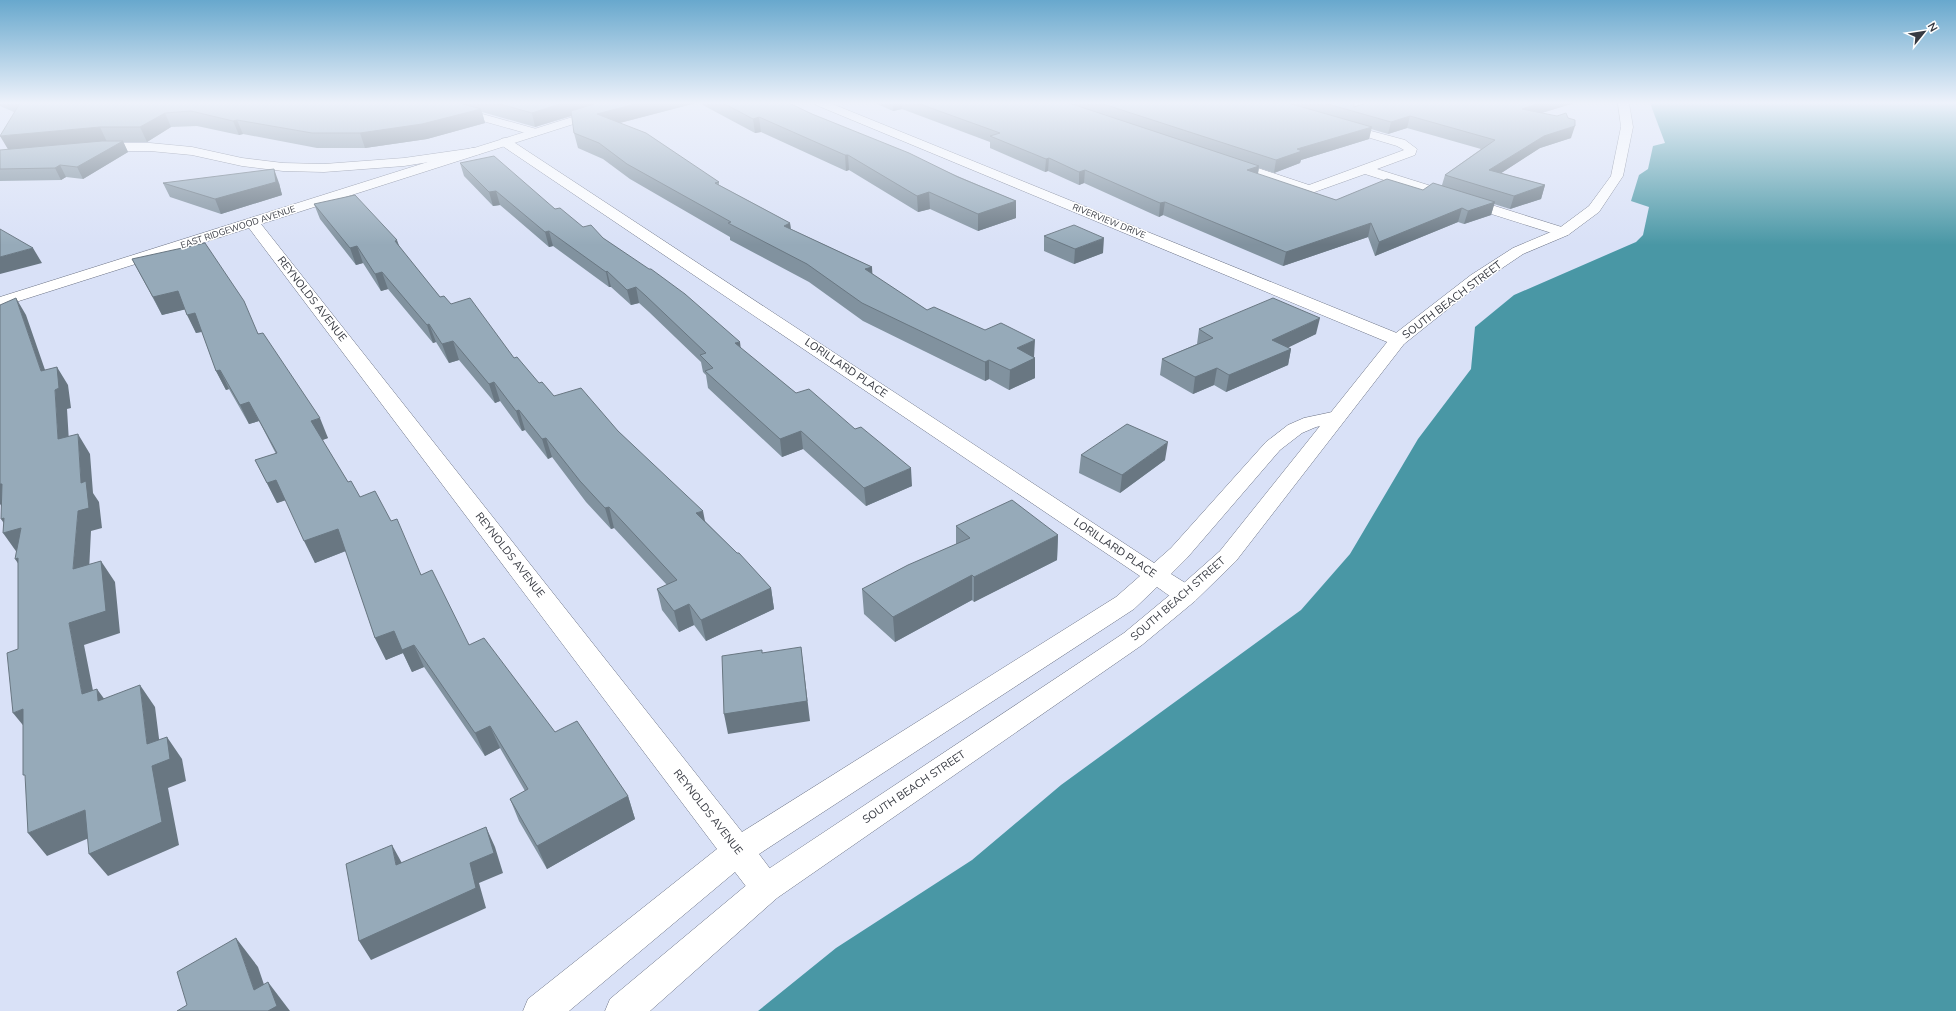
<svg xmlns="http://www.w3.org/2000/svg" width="1956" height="1011" font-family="'Nunito Sans',sans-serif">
	<rect width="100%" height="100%" fill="#d9e1f7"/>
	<path fill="#4997a5" d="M1650,103H1956V1011H758L836,948L972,860L1061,785L1301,610L1350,554L1418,439L1471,369L1475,327L1514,295L1636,242L1643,235L1649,207L1631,201L1639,175L1648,169L1653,146L1665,143Z"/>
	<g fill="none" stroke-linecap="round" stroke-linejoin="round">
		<defs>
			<path id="minor" d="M425,103H443L540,130L542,132L536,136L426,105Z
				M815,103H830L1404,336L1407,340L1404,344L1398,345L1392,344L816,105Z
				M1341,123L1405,140L1417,149L1415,155L1377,169L1568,229L1570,232L1568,235H1558L1365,174L1309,194L1226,166L1224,163L1226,160H1234L1309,185L1404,150L1397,146L1337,128L1335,126L1337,124Z
				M505,138L509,139L1154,563L1171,548L1266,442L1288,425L1304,418L1337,411L1344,413L1347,417L1344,421L1316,427L1302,433L1280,450L1187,558L1171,574L1195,589L1198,595L1195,601C1179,605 1169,595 1157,587L1134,609L759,854L777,878L782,888L777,898L766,902L755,898L735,872L569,1011H523L528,999L717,849L249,228L0,307V297L472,148H480L482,151L480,154L261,224L742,832L1116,597L1140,576L501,145L499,142L501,139Z"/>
			<path id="tertiary" d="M617,103H634L633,105L480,154L404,166L324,172L283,171L242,166L192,155L150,151H97L91,147L97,143H150L192,147L242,158L283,163L324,164L404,158L474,148Z
				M1618,103H1629L1633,127L1623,176L1599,212L1568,235L1523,254L1483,281L1404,344L1236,561L1195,601L1142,645L777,898L650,1011H605L610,999L755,878L1124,633L1177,589L1220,551L1392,336L1471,275L1513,248L1558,229L1589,206L1611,176L1621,127Z"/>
		</defs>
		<use href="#minor" stroke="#6a7184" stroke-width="1"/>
		<use href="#tertiary" stroke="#6a7184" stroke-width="1"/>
		<use href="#minor" fill="#fff" fill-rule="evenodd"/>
		<use href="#tertiary" fill="#fff" fill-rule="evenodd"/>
	</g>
	<path fill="#81929f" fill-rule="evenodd" d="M0,103H696L620,123L719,182V185L790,223L791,229L872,267V274L927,310L1035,358V378L1009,390L989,379L985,381L863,321L809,282L730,240V237L630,179L603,159L578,148L574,133L572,116L535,127L482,112L485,123L427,139L365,148H317L243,134L239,135L197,126L171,127L147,142H123L128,152L83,179L66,177L61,180L0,181V150H8L14,112L0,106Z
		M699,103H789L812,114L1016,201V218L978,231L930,209L918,212L849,170L846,171L761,132L755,133Z
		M875,103H1354V107L1366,103H1572L1571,104L1542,113L1571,138L1540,148L1501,173L1545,185L1541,199L1510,209L1494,204L1491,215L1464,224L1458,222L1375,256L1368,237L1283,266L1163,215L1159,217L1084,183L1079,185L1048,171L1045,172L990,148V142L902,109L893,111ZM1407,128L1481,149L1445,175L1442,185L1423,190L1336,200L1258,174L1259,168L1274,173L1300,163L1301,160L1369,139L1371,129L1388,134Z
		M460,163L555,209L583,227L603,238L740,348L796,393L912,486L866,506L803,449L782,457L708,388L706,375L703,372L701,362L649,312L639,303L631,305L611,287H609L553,246L549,247L500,205L493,206L464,176Z
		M163,183H279L282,195L221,214L170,197Z
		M314,204L399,247L440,297L451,304L514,358L539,383L554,396L618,431L706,522L771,588L774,609L706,641L694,625L679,632L662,610L657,589L667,585L614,528L611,529L586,502L552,457L548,459L525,430L522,431L500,401L495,403L459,360L449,363L436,342L433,343L388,289L381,291L363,263L356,265L320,219Z
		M1044,236L1103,253L1074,264L1044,251Z
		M132,259L259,334L328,438L322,440L348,482L421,575L469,645L555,732L628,796L635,819L547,869L519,821L510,799L525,791L500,748L485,756L424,667L412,672L403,653L386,660L375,638L346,551L315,563L286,500L277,503L255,460L276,454L259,421L249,424L229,389L226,390L216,371L202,332L196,333L185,309L162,315Z
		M1199,329L1316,334L1288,347L1291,349L1288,365L1226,392L1214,385L1193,394L1160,375L1162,359L1197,344Z
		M1081,455L1165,460L1120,493L1079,473Z
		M956,526L1058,535L1057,560L974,602L972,600L895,642L864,614L862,589L956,544Z"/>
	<path fill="#697782" d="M563,103H612L535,127L532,113Z
		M639,103H696L600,128L597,114Z
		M893,103H902V109L893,111Z
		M1540,103H1572L1571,104L1518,120L1522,109Z
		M481,109L485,123L427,139L365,148L360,133Z
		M165,113L171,127L147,142L140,127Z
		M1410,116L1407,128L1388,134L1391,122Z
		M759,117L761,132L755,133L753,119Z
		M237,120L243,134L239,135L233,121Z
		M1575,126L1571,138L1540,148L1486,183L1489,170L1544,136Z
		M100,127L107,142L9,151L0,136Z
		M1372,127L1369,139L1301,160L1300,163L1274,173L1276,160L1297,149Z
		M123,141L128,152L83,179L77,167Z
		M845,155H848L849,170L846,171Z
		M1049,158L1048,171L1045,172L1046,159Z
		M60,165L66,177L61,180L55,168Z
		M1259,166L1257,179L1247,170Z
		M274,169L279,183L282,195L221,214L215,199Z
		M1085,170L1084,183L1079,185V172Z
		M1545,185L1541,199L1510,209L1514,196Z
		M496,191L500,205L493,206L489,192Z
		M929,192L930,209L918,212L917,196Z
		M1016,201V218L978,231V214Z
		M1165,202L1163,215L1159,217L1160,203Z
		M1495,202L1491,215L1464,224L1468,211Z
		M1462,208L1458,222L1375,256L1379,242Z
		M790,223L792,241L784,226Z
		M1371,223L1368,237L1283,266L1286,252Z
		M549,231L553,246L549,247L545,232Z
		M1104,238L1103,253L1074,264L1075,249Z
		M397,240L403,257L395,241Z
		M357,246L363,263L356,265L350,248Z
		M33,248L42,263L0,274V257Z
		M872,267L873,285L865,269Z
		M607,271L611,287H609L606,272Z
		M382,272L388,289L381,291L375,274Z
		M636,287L639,303L631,305L627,290Z
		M178,291L187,309L162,315L153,297Z
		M16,298L26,315L52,390L41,371Z
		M195,313L204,331L196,333L187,315Z
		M1320,318L1316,334L1269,357L1272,340Z
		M429,324L436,342L433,343L427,325Z
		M1035,340L1034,358H1035V378L1009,390L1010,370L1017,348Z
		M453,341L459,360L449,363L442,344Z
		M740,342L742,358L735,343Z
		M1291,349L1288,365L1226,392L1229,375Z
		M989,360V379L985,381V362Z
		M57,367L68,385L71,408L67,409L70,459L58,439L55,390Z
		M1217,368L1214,385L1193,394L1195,377Z
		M220,370L229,389L226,390L216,371Z
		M494,382L500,401L495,403L489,384Z
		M249,402L259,421L249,424L240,405Z
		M519,410L525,430L522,431L516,411Z
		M320,418L328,438L320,441L311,421Z
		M801,431L803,449L782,457L780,439Z
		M78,434L90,454L93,493L99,502L102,528L91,531L88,591L73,569L78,511L81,483Z
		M546,438L552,457L548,459L542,439Z
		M1168,442L1165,460L1120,493L1122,475Z
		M911,468L912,486L866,506L864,488Z
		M276,480L286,500L277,503L267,483Z
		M0,484H2L3,508L0,504Z
		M609,507L614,528L611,529L605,508Z
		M703,511L707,531L696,513Z
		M4,518L21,528L18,554L3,533L9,531L1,519Z
		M338,529L348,550L315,563L304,541Z
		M1058,535L1057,560L974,602V577Z
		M18,558L30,581L15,559Z
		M101,561L115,582L120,633L84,645L98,716L82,694L69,623Z
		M972,575V600L895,642L893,617Z
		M771,588L774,609L706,641L701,620Z
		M689,604L694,625L679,632L674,611Z
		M394,631L414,645L424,667L412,672L403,653L386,660L375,638Z
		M801,647L810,721L728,734L724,714Z
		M140,685L155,707L162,762L167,737L182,759L186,781L168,788L179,845L108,876L89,854L147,744Z
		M97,689L113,711L98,701Z
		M23,709L31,735L13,713Z
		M490,726L500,748L485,756L475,733Z
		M628,796L635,819L547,869L537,846Z
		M85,810L103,832L47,856L28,833Z
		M486,827L495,847L503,873L479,883L486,908L371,960L359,941L470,863Z
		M392,845L403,865H396Z
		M236,938L258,967L272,1008L268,982L290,1011H268L254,990Z"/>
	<path fill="#96aab9" stroke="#697782" d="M19,103H460L481,109L422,124L360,133H312L237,120L233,121L191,111L165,113L140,127H100L0,136L20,103Z
		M496,103H563L532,113Z
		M597,103H639L597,114L646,133L719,182L715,183L790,223L784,226L872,267L865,269L927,310L934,307L985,330L1001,323L1035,340L1017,348L1035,358L1010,370L989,360L985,362L862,303L807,264L728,223L731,222L627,164L599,143L574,133L571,111Z
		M723,103H789L812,114L909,153L958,177L1016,201L978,214L929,192L917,196L848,155H845L759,117L753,119Z
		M917,103H1069L1259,166L1247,170L1336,200L1387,179L1423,190L1433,183L1495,202L1468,211L1462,208L1379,242L1371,223L1286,252L1165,202L1160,203L1085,170L1079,172L1049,158L1046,159L990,136L1000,133Z
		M1100,103H1288L1372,127L1297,149L1302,151L1276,160Z
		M1324,103H1354V107L1366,103H1540L1522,109L1557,116L1566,113L1568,118L1575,120V126L1544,136L1489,170L1545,185L1514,196L1445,175L1495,140L1410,116L1391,122Z
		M102,141H123L77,167L60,165L55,168L0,169V150Z
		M494,156L555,209L560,208L583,227L591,225L603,238L649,269H651L685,294L740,342L735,343L796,393L809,389L855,429L861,427L911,468L864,488L801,431L780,439L705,371L713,368L700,355L706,353L646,296L636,287L627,290L607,271L606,272L549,231L545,232L496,191L489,192L460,163Z
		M274,169L276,182L215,199L163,183Z
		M355,195L397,240L395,241L440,297L444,296L451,304L470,298L514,358L517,357L539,383L542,382L554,396L581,388L618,431L703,511L696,513L737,553H739L771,588L701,620L689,604L674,611L657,589L677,580L609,507L605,508L580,481L546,438L542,439L519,410L516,411L494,382L489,384L453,341L442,344L429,324L427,325L382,272L375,274L357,246L350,248L314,204Z
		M1074,225L1104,238L1075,249L1044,236Z
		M0,229L33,248L0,257Z
		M205,243L244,301L258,334L263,333L320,418L311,421L348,482L351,481L360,497L375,491L391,521L397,519L421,575L432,570L469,645L484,638L555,732L577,721L628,796L537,846L510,799L528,789L490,726L475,733L414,645L402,650L394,631L375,638L338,529L304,541L276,480L267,483L255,460L277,453L249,402L240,405L220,370L216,371L195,313L187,315L178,291L153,297L132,259Z
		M16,298L41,371L57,367L59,388L55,390L58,439L78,434L81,483L86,481L89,508L78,511L73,569L101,561L106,611L69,623L82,694L97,689L98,701L140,685L147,744L167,737L170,759L152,766L162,822L89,854L85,810L28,833L25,775H23V709L13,713L7,653L18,649V558L15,559L21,528L3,533L4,518L1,519L2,484H0V305Z
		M1273,298L1320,318L1272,340L1291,349L1229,375L1217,368L1195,377L1162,359L1213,338L1199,329Z
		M1127,424L1168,442L1122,475L1081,455Z
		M1012,500L1058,535L974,577L972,575L893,617L862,589L908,565L970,538L956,526Z
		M801,647L807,701L724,714L722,656L762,650V653Z
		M486,827L494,853L470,863L476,888L359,941L346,864L392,845L396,865Z
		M236,938L254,990L268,982L277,1006L268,1011H177L187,1005L177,972Z"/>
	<linearGradient id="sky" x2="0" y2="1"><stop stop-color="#68a8cd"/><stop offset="0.42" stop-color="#eef2fb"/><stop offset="1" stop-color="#eef2fb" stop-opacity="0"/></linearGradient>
	<rect width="1956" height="245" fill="url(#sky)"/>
	<g text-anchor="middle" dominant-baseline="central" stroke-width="3" stroke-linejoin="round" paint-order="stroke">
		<g font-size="9" fill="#373a42" stroke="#fff">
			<text transform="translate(1109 221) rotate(22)">RIVERVIEW DRIVE</text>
			<text transform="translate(238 227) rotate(-18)">EAST RIDGEWOOD AVENUE</text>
		</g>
		<g font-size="11" fill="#373a42" stroke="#fff">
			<text transform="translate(312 299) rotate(52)">REYNOLDS AVENUE</text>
			<text transform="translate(1452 300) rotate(-37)">SOUTH BEACH STREET</text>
			<text transform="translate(846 368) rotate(34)">LORILLARD PLACE</text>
			<text transform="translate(1115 548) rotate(34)">LORILLARD PLACE</text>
			<text transform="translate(510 555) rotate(52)">REYNOLDS AVENUE</text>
			<text transform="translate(1178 599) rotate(-41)">SOUTH BEACH STREET</text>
			<text transform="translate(914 787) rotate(-34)">SOUTH BEACH STREET</text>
			<text transform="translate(708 812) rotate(52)">REYNOLDS AVENUE</text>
		</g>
	</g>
	<g transform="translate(1924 32) rotate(60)" stroke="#ffffff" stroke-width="3" paint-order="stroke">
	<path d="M0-3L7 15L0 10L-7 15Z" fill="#373a42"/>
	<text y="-6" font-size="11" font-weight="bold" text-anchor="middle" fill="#373a42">N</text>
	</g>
</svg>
